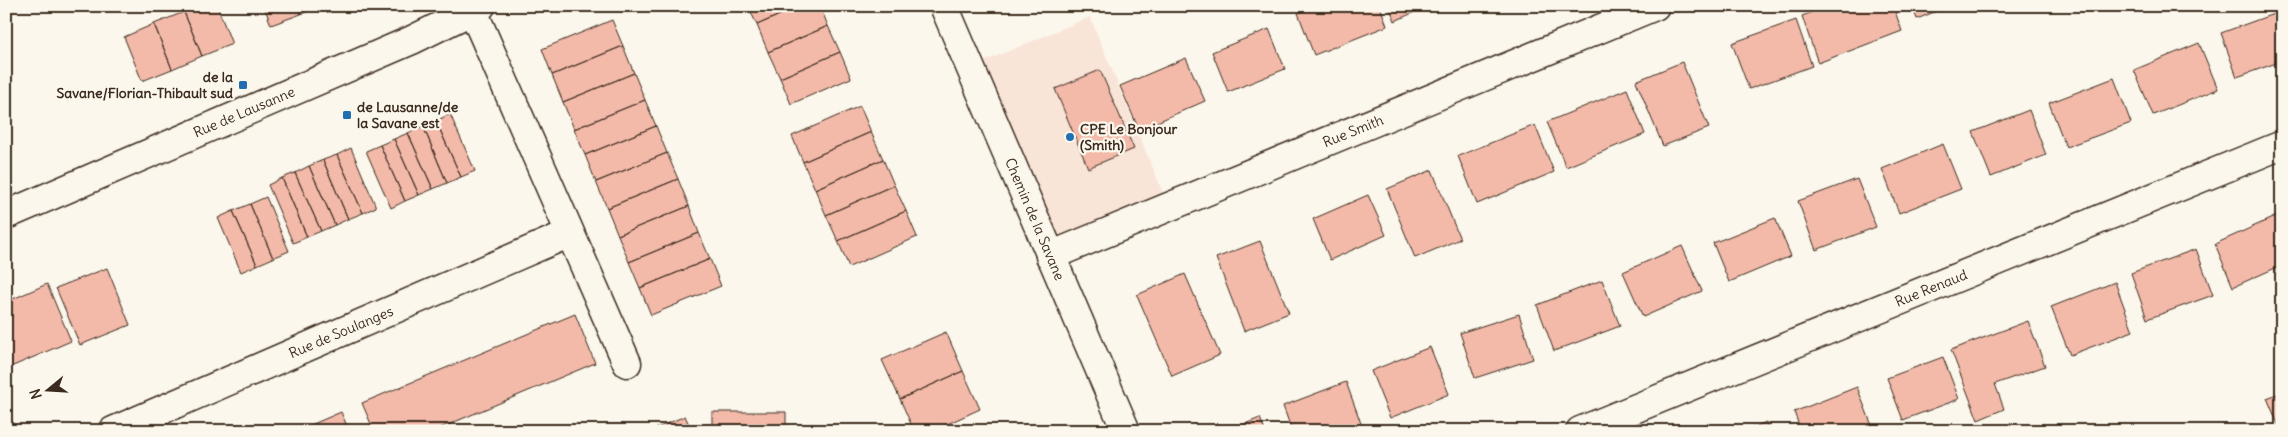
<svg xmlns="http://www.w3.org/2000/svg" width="2288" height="437" font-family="Delius,sans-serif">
	<rect width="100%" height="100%" fill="#fbf7ec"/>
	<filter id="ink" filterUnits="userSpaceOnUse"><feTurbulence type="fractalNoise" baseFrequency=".02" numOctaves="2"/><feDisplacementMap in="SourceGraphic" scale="10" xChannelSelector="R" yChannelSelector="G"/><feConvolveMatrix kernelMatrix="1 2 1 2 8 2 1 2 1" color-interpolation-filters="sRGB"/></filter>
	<g filter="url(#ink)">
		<path fill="#f9e5d8" d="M1090,17L1169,207L1050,256L971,67Z"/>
		<path fill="#f3baa9" stroke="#3b2a1e" d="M199,6H217L232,44L202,56L184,12Z
			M264,6H299L301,14L271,25Z
			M299,6H321L301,14Z
			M748,6H800L757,25Z
			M800,6H820L828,26L768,52L757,25Z
			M1316,6H1380L1387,26L1314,55L1298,13Z
			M1389,6H1428L1395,21Z
			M1828,6H1893L1902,31L1818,63L1802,16Z
			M1912,6H1949L1917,19Z
			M2282,11V61L2237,77L2221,33Z
			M184,12L202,56L172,69L154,24Z
			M612,20L623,46L552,75L542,49Z
			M1796,20L1812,66L1749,89L1732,43Z
			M154,24L172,69L142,81L124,37Z
			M828,26L840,52L780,78L768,52Z
			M1269,29L1285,69L1228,92L1212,52Z
			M2199,43L2218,89L2153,115L2134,70Z
			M623,46L634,73L563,102L552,75Z
			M840,52L851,78L791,104L780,78Z
			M1186,58L1205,101L1139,130L1120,86Z
			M1682,62L1709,128L1663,146L1636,81Z
			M1100,70L1134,149L1088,168L1055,89Z
			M634,73L645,100L574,129L563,102Z
			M2114,78L2131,123L2066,147L2049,103Z
			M1627,89L1645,134L1566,167L1547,122Z
			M645,100L656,126L585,155L574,129Z
			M860,106L871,132L803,162L792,136Z
			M2029,110L2046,155L1991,177L1973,132Z
			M450,114L475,171L461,177L436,121Z
			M436,121L461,177L447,183L423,126Z
			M1535,125L1554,172L1477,204L1458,156Z
			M423,126L447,183L433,189L408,133Z
			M656,126L667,153L596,182L585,155Z
			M871,132L883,159L815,189L803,162Z
			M408,133L433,189L419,195L394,139Z
			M394,139L419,195L405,201L380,145Z
			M1943,144L1961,189L1899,213L1882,169Z
			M380,145L405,201L391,208L366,151Z
			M351,148L376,207L363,213L337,155Z
			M667,153L678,179L607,208L596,182Z
			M337,155L363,213L348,219L323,160Z
			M883,159L894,185L826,215L815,189Z
			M323,160L348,219L335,225L309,166Z
			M309,166L335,225L321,231L295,173Z
			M1432,170L1460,239L1415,258L1387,189Z
			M295,173L321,231L307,237L282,178Z
			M282,178L307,237L293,243L268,185Z
			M678,179L689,206L618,235L607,208Z
			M1857,179L1876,227L1816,250L1798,201Z
			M894,185L906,211L838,241L826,215Z
			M1368,195L1386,235L1330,260L1313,219Z
			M266,197L289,251L273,258L250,204Z
			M250,204L273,258L257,265L233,211Z
			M689,206L699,233L629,262L618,235Z
			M233,211L257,265L241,272L218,218Z
			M906,211L917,237L849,267L838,241Z
			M2281,214L2282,265L2233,287L2215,244Z
			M1775,218L1791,256L1729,282L1713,243Z
			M699,233L710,259L640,288L629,262Z
			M1260,241L1289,313L1244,331L1216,258Z
			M1682,246L1702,291L1643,317L1623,272Z
			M2196,249L2213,295L2147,319L2131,273Z
			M710,259L721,286L651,315L640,288Z
			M107,268L130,325L80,345L56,288Z
			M1185,274L1220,355L1172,376L1137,295Z
			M1602,280L1620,326L1554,351L1537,305Z
			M2115,282L2133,331L2070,355L2051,307Z
			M47,284L71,341L6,369V302Z
			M575,314L595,363L433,431H374L362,403Z
			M1519,314L1533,359L1475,378L1460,333Z
			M2028,321L2045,366L1995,384L2004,409L1978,420L1951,350Z
			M946,332L963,371L900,399L882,360Z
			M1430,347L1449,394L1390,418L1371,371Z
			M1943,357L1959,399L1903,420L1887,378Z
			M963,371L980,409L932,431H914L900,399Z
			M1346,382L1363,429L1359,431H1292L1283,406Z
			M1857,387L1874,431H1801L1794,412Z
			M2282,392V431H2281L2267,398Z
			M341,412L349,431H297Z
			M712,412H786V431H712Z
			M685,416L692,431H650Z
			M1260,418L1265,431H1227Z
			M1766,422L1770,431H1745Z"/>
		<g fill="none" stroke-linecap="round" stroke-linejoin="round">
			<defs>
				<path id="street" d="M473,11L627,363
					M6,215L412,40L481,6
					M1050,256L1655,6
					M113,431L570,233
					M1580,431L2282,145"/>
				<path id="secondary" d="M944,6L1126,431"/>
			</defs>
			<use href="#street" stroke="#3b2a1e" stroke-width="31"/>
			<use href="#secondary" stroke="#3b2a1e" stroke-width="31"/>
			<use href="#street" stroke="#fbf7ec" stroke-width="28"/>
			<use href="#secondary" stroke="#fbf7ec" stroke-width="28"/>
		</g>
	</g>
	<g fill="#1f6fb2" stroke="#fbf7ec" stroke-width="2">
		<rect x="238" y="80" width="10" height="10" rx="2.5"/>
		<rect x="342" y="110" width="10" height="10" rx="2.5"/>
		<circle cx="1070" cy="137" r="5"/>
	</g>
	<g text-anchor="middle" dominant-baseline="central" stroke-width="4.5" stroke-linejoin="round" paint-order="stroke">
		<g font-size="14" font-weight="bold" fill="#3b2a1e" stroke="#fbf7ec" text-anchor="start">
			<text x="233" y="77" text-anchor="end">de la<tspan x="233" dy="16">Savane/Florian-Thibault sud</tspan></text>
			<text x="357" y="107">de Lausanne/de<tspan x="357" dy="16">la Savane est</tspan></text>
			<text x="1080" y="129">CPE Le Bonjour<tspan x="1080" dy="16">(Smith)</tspan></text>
		</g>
		<g font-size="14" fill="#3b2a1e" stroke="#fbf7ec">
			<text transform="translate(244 112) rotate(-23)">Rue de Lausanne</text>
			<text transform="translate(1353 131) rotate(-22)">Rue Smith</text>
			<text transform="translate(1035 219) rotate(67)">Chemin de la Savane</text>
			<text transform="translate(1931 288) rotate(-22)">Rue Renaud</text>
			<text transform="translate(341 332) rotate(-23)">Rue de Soulanges</text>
		</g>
	</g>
	<rect width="2288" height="437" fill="none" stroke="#fbf7ec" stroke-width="25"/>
	<rect x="12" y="12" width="2263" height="412" fill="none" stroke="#3b2a1e" stroke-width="2" filter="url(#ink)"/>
	<g transform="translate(48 390) rotate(252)" stroke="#fbf7ec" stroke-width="4" paint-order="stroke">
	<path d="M0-4L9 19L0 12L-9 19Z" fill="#3b2a1e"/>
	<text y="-8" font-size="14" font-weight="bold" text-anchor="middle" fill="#3b2a1e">N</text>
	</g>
</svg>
